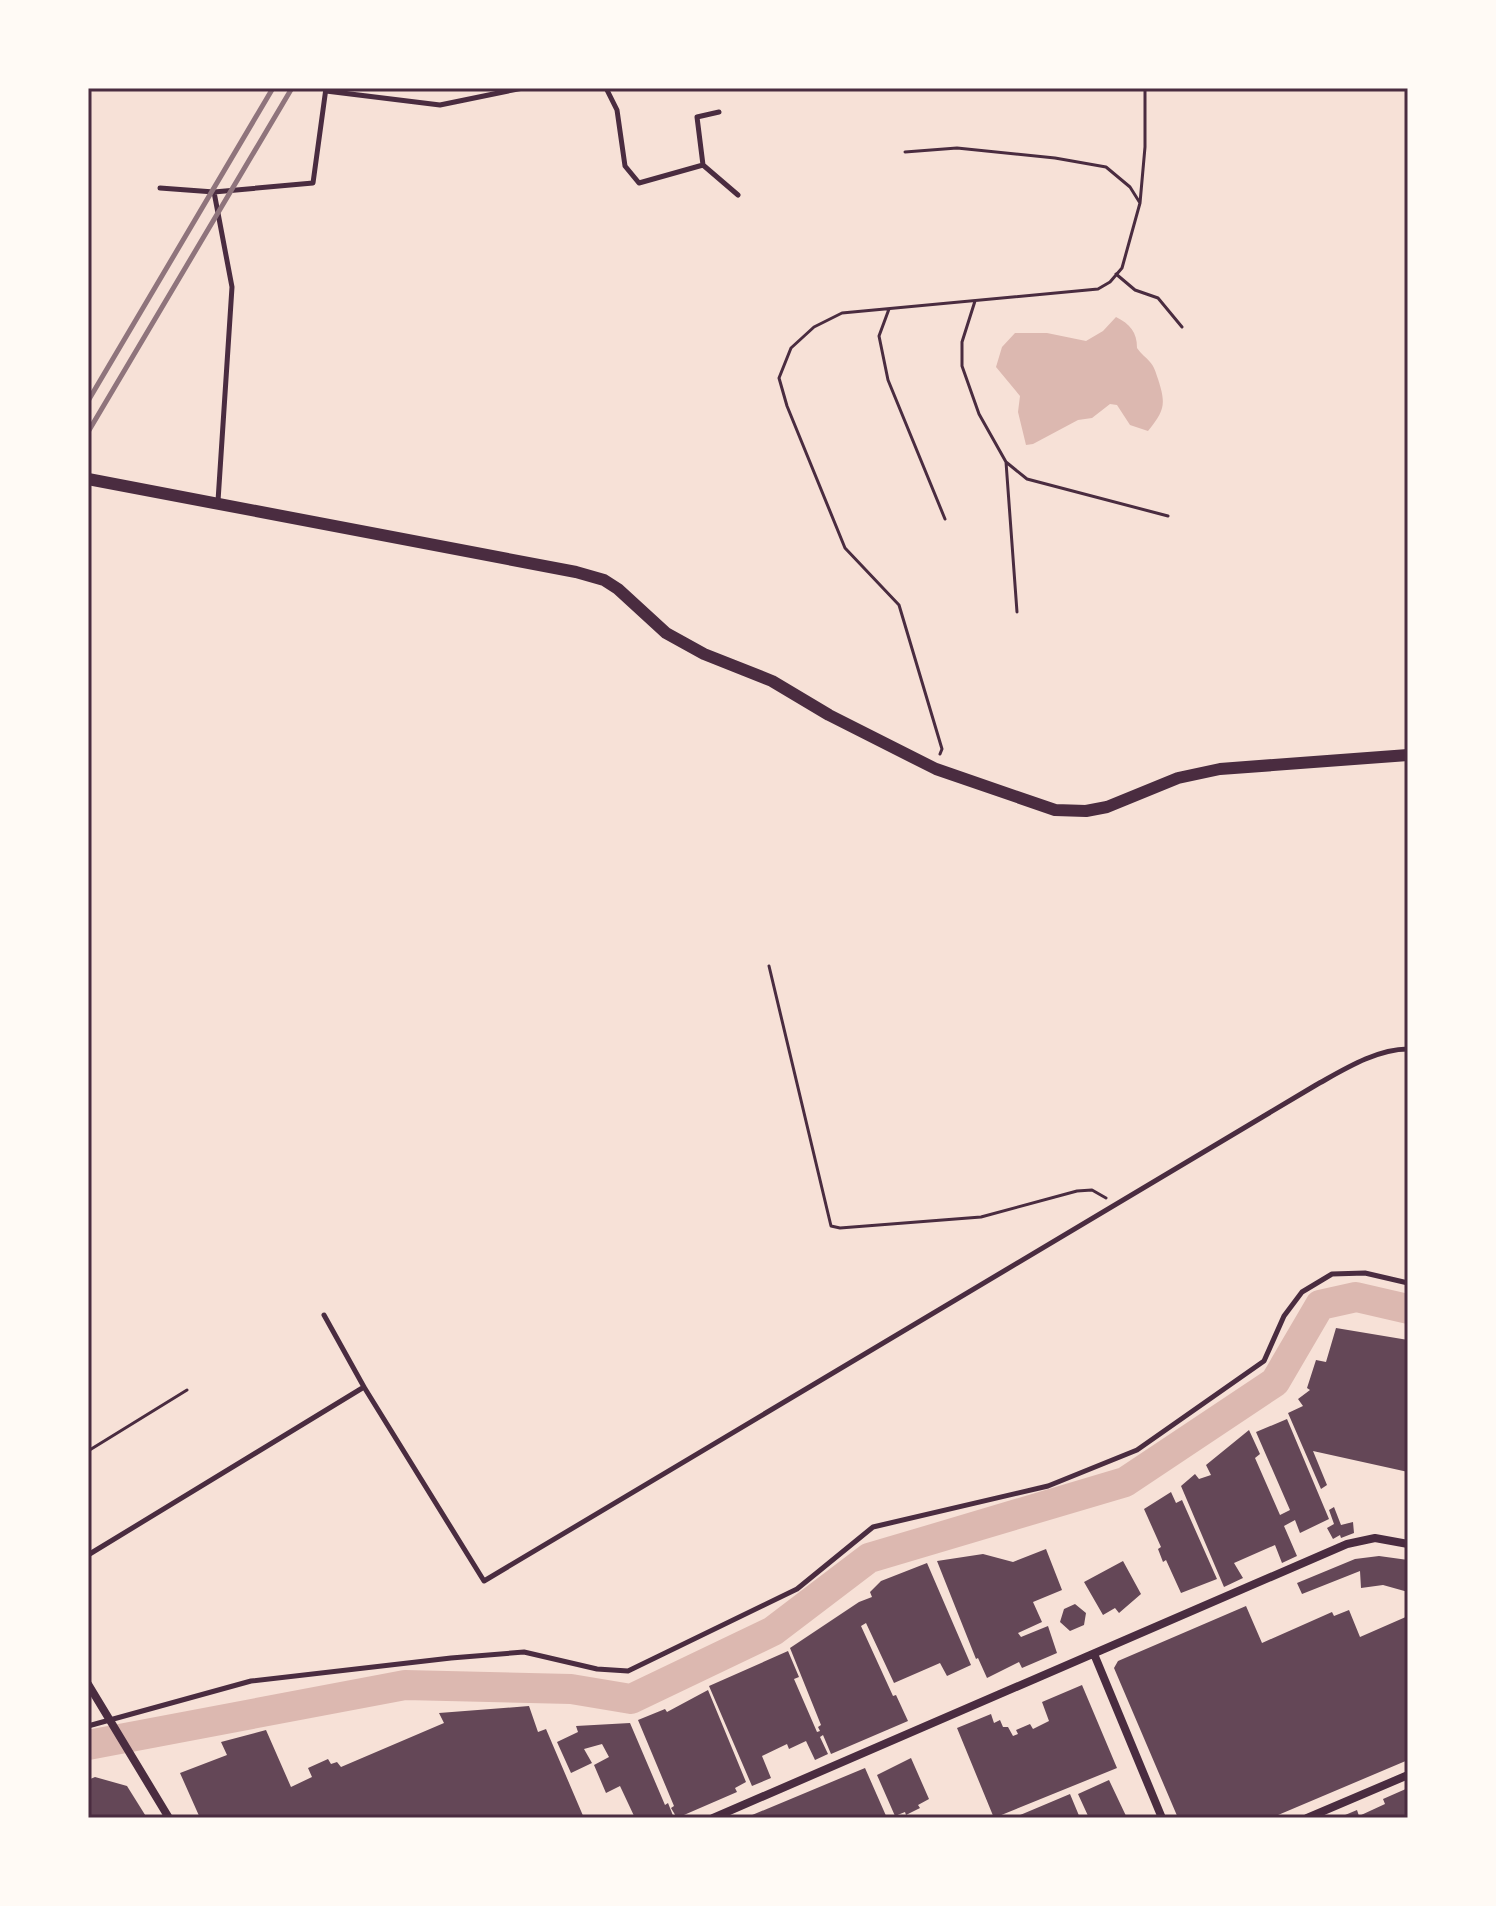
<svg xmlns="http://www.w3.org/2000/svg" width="1496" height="1906" font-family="'Titillium Web',sans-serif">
	<rect width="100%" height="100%" fill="#f7e1d7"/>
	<path fill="#dcb8b0" d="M1116,317C1130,324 1137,332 1137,348C1141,354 1146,357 1150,362C1154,366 1156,373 1158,379C1166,404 1165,410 1148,431L1130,425L1117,405L1110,404L1092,418L1078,420L1033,444L1026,445L1018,412L1020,396L996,367L1002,347L1015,333H1047L1086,341L1103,331Z"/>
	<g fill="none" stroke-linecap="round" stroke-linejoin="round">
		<path stroke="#dcb8b0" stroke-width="30" d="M88,1745L405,1685L571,1689L631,1699L773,1631L869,1558L1125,1482L1275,1382L1320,1305L1356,1297L1408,1309"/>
	</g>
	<path fill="#644757" d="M1336,1328L1408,1340V1472L1313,1451L1327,1485L1321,1489L1288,1413L1303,1406L1298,1399L1310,1390L1307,1388L1316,1360L1326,1362Z
		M1287,1419L1329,1519L1300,1533L1295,1520L1284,1526L1297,1556L1282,1563L1275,1545L1234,1563L1243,1578L1224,1587L1181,1486L1195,1474L1199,1479L1211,1475L1206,1465L1249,1430L1260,1454L1255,1458L1280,1515L1290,1510L1256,1432Z
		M1171,1492L1176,1503L1182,1500L1217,1579L1181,1593L1166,1560L1163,1562L1158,1549L1161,1547L1144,1509Z
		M1334,1507L1341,1525L1353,1522L1354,1533L1341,1538L1340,1535L1333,1539L1327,1528L1334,1524L1329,1510Z
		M1046,1549L1062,1590L1033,1602L1042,1622L1018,1633L1021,1637L1048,1626L1057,1653L1022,1668L1019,1662L987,1678L978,1658L976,1659L937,1561L983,1554L1013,1562Z
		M1379,1556L1408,1560V1592L1383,1585L1361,1588L1360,1571L1302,1594L1297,1583L1355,1559Z
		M1123,1561L1141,1594L1119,1613L1115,1608L1103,1615L1084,1582Z
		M927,1563L971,1665L947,1676L940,1663L894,1683L866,1623L861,1626L893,1696L896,1695L908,1721L831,1754L823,1735L820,1737L828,1754L815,1760L806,1741L789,1749L787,1744L762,1756L771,1778L752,1786L709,1686L788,1651L799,1677L794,1679L817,1732L820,1731L818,1727L821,1725L790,1648L859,1602L872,1597L870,1592L881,1581Z
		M1075,1604L1086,1613L1084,1625L1070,1631L1060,1622L1064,1609Z
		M1246,1606L1262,1643L1332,1612L1334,1616L1349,1610L1360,1637L1408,1616V1760L1271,1818H1178L1114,1668L1118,1661Z
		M1082,1685L1117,1768L994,1818L957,1728L991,1714L994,1723L1000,1720L1003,1727H1008L1013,1736L1018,1734L1016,1730L1030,1724L1033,1729L1049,1721L1042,1702Z
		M708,1690L746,1782L735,1788L737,1792L677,1818L671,1808L674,1806L638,1720L665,1709L667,1712Z
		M529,1706L538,1732L546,1729L584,1818H200L180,1773L227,1755L221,1742L266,1730L291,1787L312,1777L308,1768L328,1759L331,1764L337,1762L341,1767L444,1723L439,1713Z
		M630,1723L665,1805L668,1803L674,1818H635L620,1786L606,1793L594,1765L609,1757L602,1744L584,1749L592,1763L571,1773L557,1742L578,1732L576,1726Z
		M911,1758L929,1799L918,1805L920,1808L906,1815L905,1812L895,1816L877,1775Z
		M865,1768L887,1818H745Z
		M95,1777L127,1786L147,1818H88V1780Z
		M1109,1780L1127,1818H1089L1078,1794Z
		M1408,1788V1818H1338L1357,1810L1359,1816L1385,1804L1383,1799Z
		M1070,1794L1080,1818H1013Z"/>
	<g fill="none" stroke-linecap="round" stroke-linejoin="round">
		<path stroke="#4a2c40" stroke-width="3" d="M905,152L957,148L1055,158L1106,167L1130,187L1140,203
			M1116,274L1135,290L1158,298L1182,327
			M975,301L962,342V366L979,414L1006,462L1017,612
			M889,309L879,336L888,380L945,519
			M1006,462L1027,479L1168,516
			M940,754L942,749L899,605L845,548L787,406L779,378L791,348L814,327L842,313L1098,289L1110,282L1122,268L1140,203L1145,147V88
			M769,966L831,1226L840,1228L981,1217L1077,1191L1092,1190L1106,1198
			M88,1451L187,1390"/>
		<path stroke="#4a2c40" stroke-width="5" d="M606,88L617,110L625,166L639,183L703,165L738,195
			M326,91L440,105L523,88
			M703,165L697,117L719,112
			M160,188L214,192L313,183L326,88
			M214,192L232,287L218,501
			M324,1315L364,1387
			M88,1555L364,1387L484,1581L1316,1085C1343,1070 1376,1049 1408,1049
			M88,1726L251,1681L451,1658L524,1652L597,1669L628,1671L797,1589L873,1527L1048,1486L1137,1450L1264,1361L1284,1316L1302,1292L1332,1274L1365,1273L1408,1283"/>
		<path stroke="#4a2c40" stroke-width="8" d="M1094,1654L1162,1818
			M88,1684L169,1818
			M713,1818L1347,1544L1375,1538L1408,1544
			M1307,1818L1408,1775"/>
		<path stroke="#4a2c40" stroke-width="12" d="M88,479L576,572L604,580L618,589L666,633L704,654L772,681L829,715L936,769L1055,810L1086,811L1107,807L1178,778L1220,769L1408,755"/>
		<path stroke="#8f747c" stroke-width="5" d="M88,401L273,88
			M88,432L292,88"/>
	</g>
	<rect width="1496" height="1906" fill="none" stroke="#fffaf5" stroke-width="180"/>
	<rect x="90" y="90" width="1316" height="1726" fill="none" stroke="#4a2c40" stroke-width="3"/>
</svg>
